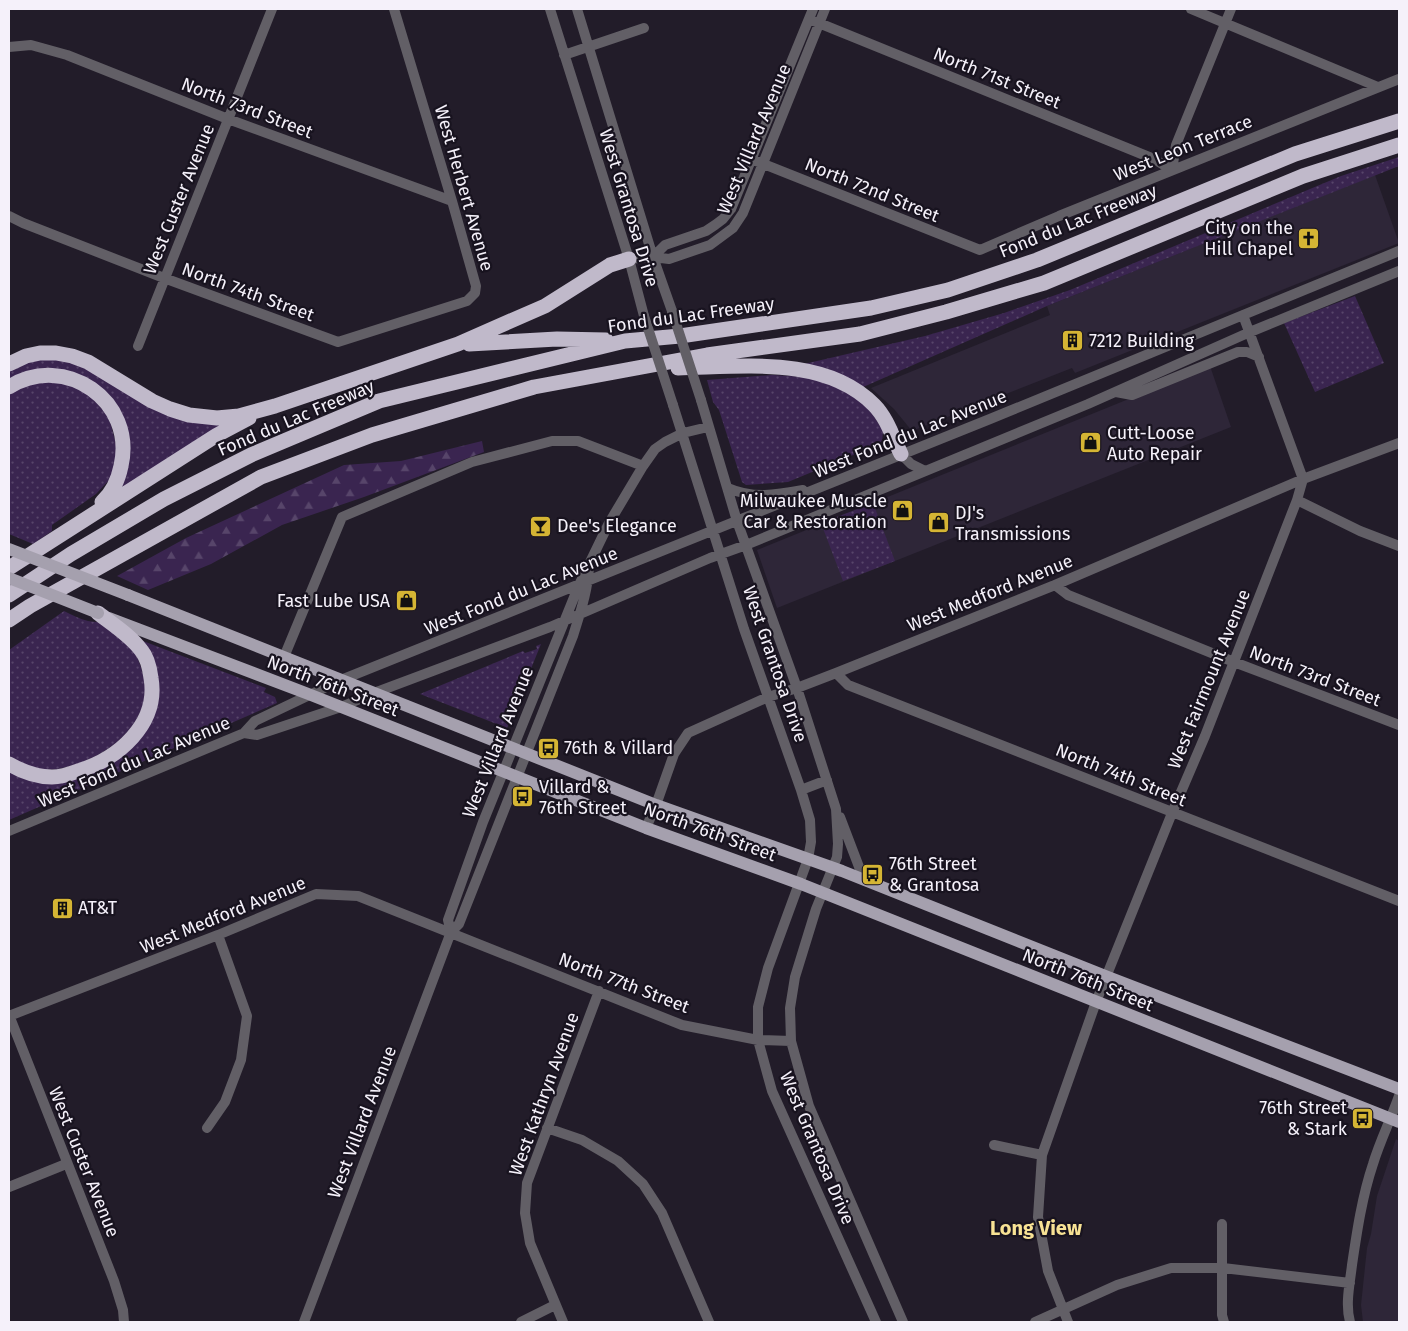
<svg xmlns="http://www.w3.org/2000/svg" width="1408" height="1331" font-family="'Fira Sans',sans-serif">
	<defs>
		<pattern id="grass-dots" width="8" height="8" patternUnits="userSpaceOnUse" patternTransform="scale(1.25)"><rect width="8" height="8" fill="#3a2550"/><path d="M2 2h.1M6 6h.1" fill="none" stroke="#57456a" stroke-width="1.8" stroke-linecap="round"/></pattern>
		<pattern id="forest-firs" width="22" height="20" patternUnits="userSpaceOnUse" patternTransform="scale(1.25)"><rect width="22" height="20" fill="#3a2550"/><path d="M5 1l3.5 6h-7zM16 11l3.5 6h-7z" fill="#57456a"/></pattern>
	</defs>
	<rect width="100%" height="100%" fill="#221c29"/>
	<path fill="#2e2638" d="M1375,175L1399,243L1075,373L1072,368L912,431L894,409L871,388L1050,315L1047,306Z
		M1210,366L1231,427L777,608L757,550Z
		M1396,1139L1399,1141V1322H1363L1361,1305L1367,1248L1371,1234L1377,1196Z"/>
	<path fill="url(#grass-dots)" d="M1399,157V166L1047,306L861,388L804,364L925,336L1004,313L1070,290L1341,176Z
		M1355,296L1384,363L1315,392L1284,323Z
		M51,359L67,361L225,425L116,497L128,448L88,381H9V369L35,360Z
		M772,375L807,377L834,386L857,397L869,408L883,431L882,443L788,482L746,485L742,482L719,410L713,402L707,380Z
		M39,381H56L87,392L109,417L119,456L112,477L96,494L52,525V531L33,544L9,534V393Z
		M873,503L895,561L843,581L821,523Z
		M64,611C72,615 80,619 88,621C92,622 96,621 100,623C107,626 124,640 130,646C137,654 140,664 143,674C158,728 91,769 45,770C31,770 20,764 9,758V650Z
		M143,641L266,688L264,692L275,697L277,703L9,820V770L80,774L151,713Z
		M541,644L507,728L420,694L523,651L525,653L537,649L536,646Z"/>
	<path fill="url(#forest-firs)" d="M482,441L484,452L364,497L282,525L211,564L148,590L117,576L186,538L344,465L401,461Z"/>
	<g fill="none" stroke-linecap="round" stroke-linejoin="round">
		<path stroke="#625f66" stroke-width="10" d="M550,9L629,259L644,316
			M577,9L653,257L672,311
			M1191,9L1378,87
			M809,19L1154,159L1172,170L1176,145L1231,9
			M9,47L31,45L67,55L228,119L452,201
			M564,55L644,28
			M751,159L980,250L1059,216L1399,79
			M9,216L23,223L164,278L338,342L467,301L475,293L476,286L452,201L394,9
			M653,257L665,245L706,231L715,225L723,219L731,209L813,9
			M629,259L653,257L669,259L710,245L733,228L743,213L825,9
			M138,346L272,9
			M1116,392L1132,395L1238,352H1247L1259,357
			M701,400L737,521L797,688L836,809L838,844L837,857L816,909L795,977L790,1008L791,1041L809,1106L903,1322
			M673,405L744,629L801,790L810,820L811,842L808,859L768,968L758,1007V1040L772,1091L876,1322
			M901,454L911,464L925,471
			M728,488C753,499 776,495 803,490
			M1297,500L1360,531L1399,546
			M1055,585L1068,595L1234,662L1399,725
			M284,657L342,517L472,462L552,441H578L643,466
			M836,673L848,685L1399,901
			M244,733L257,735L341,707L374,693L550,627L710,558L746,545L1088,404L1250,332L1399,271
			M801,790L827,780
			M840,817L864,880
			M646,828L656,805L674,754L688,733L768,697L797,688L836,673L1055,585L1303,479L1399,443
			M9,831L244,733L255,721L341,680L990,419L1399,251
			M451,932L448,920L483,822L579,585L609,523L643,466L655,449L665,442L683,433L708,427
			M9,1015L114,1281L123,1310L124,1322
			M9,1016L218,935L316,894L358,896L682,1025L758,1040L791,1041
			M207,1128L225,1102L241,1060L247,1016L218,935
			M547,1128L582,1140L618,1161L643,1184L662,1213L709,1322
			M994,1145L1042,1155
			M9,1187L66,1164
			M1222,1224V1315L1224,1322
			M304,1322L451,932L459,924L573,636C580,613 588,591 589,566
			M521,1322L555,1305
			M563,1322L530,1243L525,1213L527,1183L599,991
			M1035,1322L1117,1285L1171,1268H1223L1350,1283
			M1068,1322L1048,1271L1038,1217L1042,1155L1096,1002L1172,813L1205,736L1297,500L1303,479L1243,315
			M1350,1322C1345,1304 1350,1283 1352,1265C1357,1231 1362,1197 1373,1164C1380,1141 1391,1119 1399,1096"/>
		<path stroke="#a5a0ae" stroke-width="12" d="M128,595L656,805L842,871L1108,977L1399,1089
			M109,618L311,695L646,828L801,884L1399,1122"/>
		<path stroke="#c0b9ca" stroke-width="15" d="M469,344L557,339L606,340
			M9,364L26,356L40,353H56L72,356L88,362L152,401L170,409L189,415L217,418L239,416L275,406L458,344L545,306L610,265L629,259
			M678,368C741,367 825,355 874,405C887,418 893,438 901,454
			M9,387C65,352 136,401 121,466C118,481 113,492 102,502
			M9,568L217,435L249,418
			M9,595L71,554L164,499L251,455L379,401L625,341L680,336L871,308L948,290L1037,260L1295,154L1399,121
			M9,620L30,606L261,477L372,435L534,387L707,355L860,334L946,312L1044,283L1303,176L1399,145
			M9,764C23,772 36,777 52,777C60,777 70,774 78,771C118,759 159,724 151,678C150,670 147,657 141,650C130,635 112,624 98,613"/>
		<path stroke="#625f66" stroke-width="10" d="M672,311L701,400
			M644,316L673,405"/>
		<path stroke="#a5a0ae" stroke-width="12" d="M9,549L128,595
			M9,578L98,613"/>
	</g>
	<defs>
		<symbol id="church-square" viewBox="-11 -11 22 22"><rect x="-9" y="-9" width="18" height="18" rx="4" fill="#d5b534" stroke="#18131f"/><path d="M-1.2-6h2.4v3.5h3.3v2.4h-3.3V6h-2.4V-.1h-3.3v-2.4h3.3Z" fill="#111"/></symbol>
		<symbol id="building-square" viewBox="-11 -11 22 22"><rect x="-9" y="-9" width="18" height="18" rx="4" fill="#d5b534" stroke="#18131f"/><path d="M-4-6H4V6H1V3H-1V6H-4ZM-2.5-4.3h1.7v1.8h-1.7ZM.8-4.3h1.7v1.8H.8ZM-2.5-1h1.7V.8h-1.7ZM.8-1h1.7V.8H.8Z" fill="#111"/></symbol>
		<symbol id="shop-square" viewBox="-11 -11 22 22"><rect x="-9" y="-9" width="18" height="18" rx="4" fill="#d5b534" stroke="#18131f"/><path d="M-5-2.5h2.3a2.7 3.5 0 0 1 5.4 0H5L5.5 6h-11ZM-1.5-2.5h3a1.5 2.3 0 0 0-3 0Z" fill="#111"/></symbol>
		<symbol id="bar-square" viewBox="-11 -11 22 22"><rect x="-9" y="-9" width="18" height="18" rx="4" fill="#d5b534" stroke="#18131f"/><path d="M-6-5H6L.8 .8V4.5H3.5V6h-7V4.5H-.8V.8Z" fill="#111"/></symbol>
		<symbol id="bus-square" viewBox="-11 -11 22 22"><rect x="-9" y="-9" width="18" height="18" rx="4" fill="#d5b534" stroke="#18131f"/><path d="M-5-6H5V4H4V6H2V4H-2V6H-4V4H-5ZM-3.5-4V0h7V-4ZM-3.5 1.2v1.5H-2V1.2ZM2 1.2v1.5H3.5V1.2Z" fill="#111"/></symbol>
	</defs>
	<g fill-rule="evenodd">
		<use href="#church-square" x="1296" y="226" width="25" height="25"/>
		<use href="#building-square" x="1060" y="328" width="25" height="25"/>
		<use href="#shop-square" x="1078" y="430" width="25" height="25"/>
		<use href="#shop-square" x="890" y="498" width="25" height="25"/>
		<use href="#shop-square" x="926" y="510" width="25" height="25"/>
		<use href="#bar-square" x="528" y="514" width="25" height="25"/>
		<use href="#shop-square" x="394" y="588" width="25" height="25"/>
		<use href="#bus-square" x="536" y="736" width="25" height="25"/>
		<use href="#bus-square" x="510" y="784" width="25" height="25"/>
		<use href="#bus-square" x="860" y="862" width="25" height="25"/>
		<use href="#building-square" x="50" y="896" width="25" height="25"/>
		<use href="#bus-square" x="1350" y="1106" width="25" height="25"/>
	</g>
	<g text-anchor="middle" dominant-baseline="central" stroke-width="4.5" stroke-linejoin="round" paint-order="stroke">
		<g font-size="18" fill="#f5f1fa" stroke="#18131f">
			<text transform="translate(997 78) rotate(22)">North 71st Street</text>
			<text transform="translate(247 108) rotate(21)">North 73rd Street</text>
			<text transform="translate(754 139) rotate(-67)">West Villard Avenue</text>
			<text transform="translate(1183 148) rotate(-22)">West Leon Terrace</text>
			<text transform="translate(464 188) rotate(74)">West Herbert Avenue</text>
			<text transform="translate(872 190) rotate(22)">North 72nd Street</text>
			<text transform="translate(179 199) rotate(-68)">West Custer Avenue</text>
			<text transform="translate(629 208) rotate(73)">West Grantosa Drive</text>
			<text transform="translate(1078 221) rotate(-22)">Fond du Lac Freeway</text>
			<text transform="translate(248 292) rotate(20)">North 74th Street</text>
			<text transform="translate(691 315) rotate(-8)">Fond du Lac Freeway</text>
			<text transform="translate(296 418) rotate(-23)">Fond du Lac Freeway</text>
			<text transform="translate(910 434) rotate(-22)">West Fond du Lac Avenue</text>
			<text transform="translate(521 591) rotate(-22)">West Fond du Lac Avenue</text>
			<text transform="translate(990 593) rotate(-22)">West Medford Avenue</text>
			<text transform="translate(775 664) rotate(71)">West Grantosa Drive</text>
			<text transform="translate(1315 676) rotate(21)">North 73rd Street</text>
			<text transform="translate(1209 679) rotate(-68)">West Fairmount Avenue</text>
			<text transform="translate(333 686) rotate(21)">North 76th Street</text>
			<text transform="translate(498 742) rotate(-68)">West Villard Avenue</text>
			<text transform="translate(134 762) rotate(-23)">West Fond du Lac Avenue</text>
			<text transform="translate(1121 775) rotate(22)">North 74th Street</text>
			<text transform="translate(710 832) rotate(20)">North 76th Street</text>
			<text transform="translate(223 915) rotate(-22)">West Medford Avenue</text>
			<text transform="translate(1088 980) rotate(22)">North 76th Street</text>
			<text transform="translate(624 983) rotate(21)">North 77th Street</text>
			<text transform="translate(544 1094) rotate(-70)">West Kathryn Avenue</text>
			<text transform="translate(362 1122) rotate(-69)">West Villard Avenue</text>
			<text transform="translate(817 1148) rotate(67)">West Grantosa Drive</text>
			<text transform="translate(84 1162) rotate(68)">West Custer Avenue</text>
		</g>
		<g font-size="18" fill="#f5f1fa" stroke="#18131f" text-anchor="start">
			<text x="1293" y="228" text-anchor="end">City on the<tspan x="1293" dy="21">Hill Chapel</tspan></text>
			<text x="1089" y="341">7212 Building</text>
			<text x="1107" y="433">Cutt-Loose<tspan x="1107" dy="21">Auto Repair</tspan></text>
			<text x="887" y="501" text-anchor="end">Milwaukee Muscle<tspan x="887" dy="21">Car &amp; Restoration</tspan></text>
			<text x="955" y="513">DJ's<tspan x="955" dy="21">Transmissions</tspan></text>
			<text x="557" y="526">Dee's Elegance</text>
			<text x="390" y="601" text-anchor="end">Fast Lube USA</text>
			<text x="564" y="748">76th &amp; Villard</text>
			<text x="539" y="787">Villard &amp;<tspan x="539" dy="21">76th Street</tspan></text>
			<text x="889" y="864">76th Street<tspan x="889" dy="21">&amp; Grantosa</tspan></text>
			<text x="78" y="908">AT&amp;T</text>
			<text x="1347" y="1108" text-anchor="end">76th Street<tspan x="1347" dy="21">&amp; Stark</tspan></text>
		</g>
		<g font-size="20" font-weight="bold" fill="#f8e294" stroke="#18131f">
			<text x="1036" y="1228">Long View</text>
		</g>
	</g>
	<rect width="1408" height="1331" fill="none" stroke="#f5f1fa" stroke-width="20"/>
</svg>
